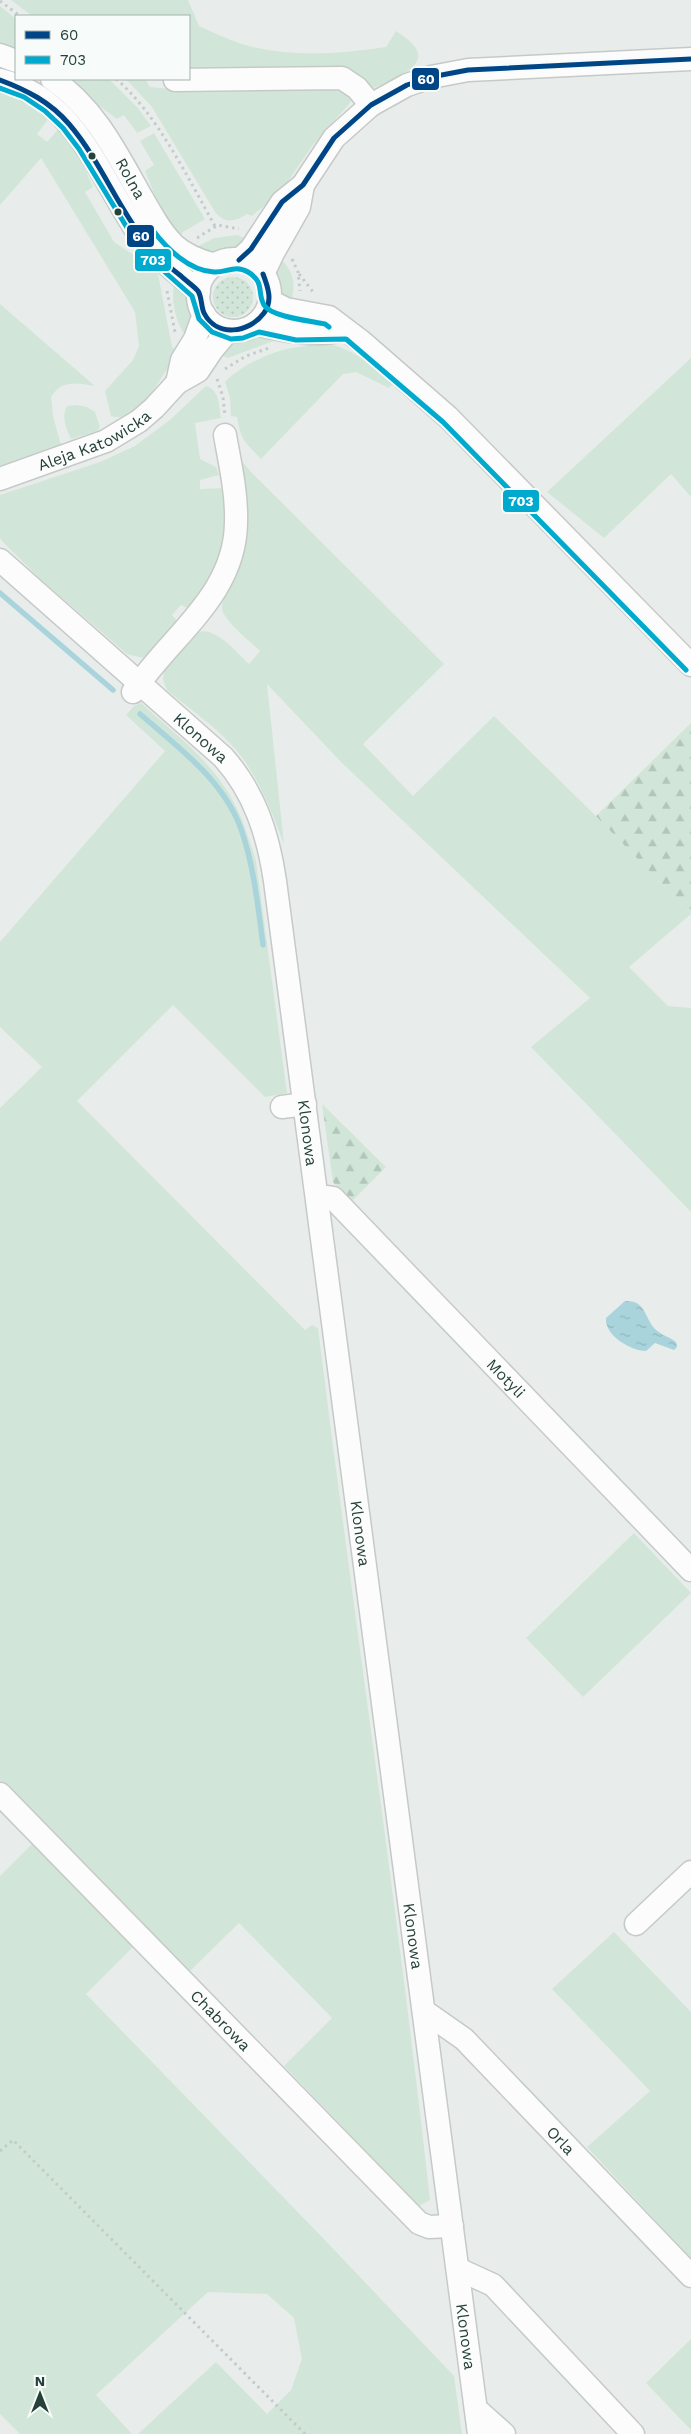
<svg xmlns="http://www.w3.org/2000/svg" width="691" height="2434" font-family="'Work Sans',sans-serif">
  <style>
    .grass { fill: #d1e6d8 }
    .forest { fill: url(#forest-firs) }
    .garden { fill: url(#garden-dots) }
    .water { fill: url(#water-ripples) }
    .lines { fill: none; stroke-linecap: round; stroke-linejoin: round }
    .stream { stroke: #a9d4db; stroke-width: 5.5 }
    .minor-casing { stroke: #c5cac8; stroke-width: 25 }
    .path { stroke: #c3ccca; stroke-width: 3; stroke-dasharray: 2.5 4; stroke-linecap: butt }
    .minor { stroke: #fcfcfc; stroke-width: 22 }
    .bus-1-casing { stroke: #f7fbf9; stroke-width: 9 }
    .bus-2-casing { stroke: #f7fbf9; stroke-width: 9 }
    .bus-1 { stroke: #004687; stroke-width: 5 }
    .bus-2 { stroke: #00a9ce; stroke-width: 5 }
    .bus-dot { fill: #24423a; stroke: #f7fbf9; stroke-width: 2 }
    .labels { text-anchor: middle; stroke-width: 5; stroke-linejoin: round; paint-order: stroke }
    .street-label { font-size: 16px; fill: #24423a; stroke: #f7fbf9 }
    .line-badge { stroke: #f7fbf9; stroke-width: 2 }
    .badge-label { font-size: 14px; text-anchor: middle; font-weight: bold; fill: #fff }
  </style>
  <defs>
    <pattern id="forest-firs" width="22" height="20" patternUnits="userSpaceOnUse" patternTransform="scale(1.25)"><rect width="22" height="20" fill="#d1e6d8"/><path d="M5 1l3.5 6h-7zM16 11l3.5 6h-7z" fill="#b3c6ba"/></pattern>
    <pattern id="garden-dots" width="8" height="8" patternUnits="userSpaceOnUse" patternTransform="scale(1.25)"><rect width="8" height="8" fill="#d1e6d8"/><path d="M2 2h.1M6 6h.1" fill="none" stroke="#b3c6ba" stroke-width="1.8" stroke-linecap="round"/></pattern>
    <pattern id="water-ripples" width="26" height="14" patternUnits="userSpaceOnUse" patternTransform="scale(1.25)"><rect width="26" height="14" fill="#a9d4db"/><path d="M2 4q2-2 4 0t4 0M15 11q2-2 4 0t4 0" fill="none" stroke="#91b7bd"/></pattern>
  </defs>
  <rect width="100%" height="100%" fill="#e8edeb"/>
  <!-- grass -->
  <path class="grass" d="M11 0H188L199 26C213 32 227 39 242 44 289 58 339 54 386 47L396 31C444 61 404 73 374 88 362 81 354 69 341 66L216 72 189 69V16H32Z
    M0 6 16 19V51L0 46Z
    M69 79H109L138 108 151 126 137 133 124 115 117 119 87 97Z
    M126 79H145L150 87C215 94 281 86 346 90L352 97 350 103 312 146 280 193 252 216 247 214C235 222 225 224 215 212L152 107Z
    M0 88 8 89 49 118 37 134 47 142 62 125 71 137 93 187 85 192 114 242 143 261 158 274 172 347 177 351C167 370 137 426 111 416L105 391 133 360 139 346 135 312 41 158 0 205Z
    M154 133 205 219 183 232 180 237 164 218 145 171 154 165 140 141Z
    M237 235 250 240C228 256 221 261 195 248L214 238Z
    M278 257C294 270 296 283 291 303 271 288 271 280 278 257Z
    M175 281C191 301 195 310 186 335 175 325 170 294 175 281Z
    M0 304 95 386C77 383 62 379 51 397L53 416 61 445 0 467Z
    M260 335 281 338 228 358 216 354 233 341Z
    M309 342C348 343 364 359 392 384L389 388 356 372 343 374 261 459C245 442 241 441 237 417L231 416 230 398 225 382C245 362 280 347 308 346Z
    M691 358V497L671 474 604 538 547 492Z
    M206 386C220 390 219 406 221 418L195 423 200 459 216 467 219 475 200 480V489L223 488C228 515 227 551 214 575 207 586 198 596 191 607L188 608 181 605 172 615 178 622 143 658 127 654 39 578 3 542 0 538V495L100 462 135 446 171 419Z
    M77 405 87 407 95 412 100 427 97 431 71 439C66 428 61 417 67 406Z
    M236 454 251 472 444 664 363 744 413 796 494 716 596 816 691 914 629 967 668 1006 691 1008V1212L531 1047 590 998 342 763 267 684 284 844C273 815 262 786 244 760 225 733 192 711 167 690L163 680 164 669 196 633C214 624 236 652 249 664L260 651C251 642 224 621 222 609 220 601 241 566 244 553 251 521 241 486 236 454Z
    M141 703C175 734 216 764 236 807 245 824 250 843 256 861L287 1093 265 1097 173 1005 77 1101 305 1330 312 1325 318 1328C354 1619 398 1909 430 2200L419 2206 284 2066 332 2018 239 1923 190 1971 0 1781V1108L42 1067 0 1027V942L165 751 126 715 134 706Z
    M634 1533 691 1593 583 1697 526 1638Z
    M34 1842 136 1944 86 1994 322 2237 454 2376 462 2434H138L216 2362 267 2414 291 2390 302 2359 294 2318 267 2294 208 2292 96 2395 132 2434H20L0 2414V1876Z
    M614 1932 691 2012V2259L587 2147 650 2091 552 1989Z
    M691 2339V2430L646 2383Z"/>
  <!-- forest -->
  <path class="forest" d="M691 723V914L596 816Z
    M322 1104 386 1167 351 1202 333 1182Z"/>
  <!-- garden -->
  <path class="garden" d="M213 297a20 20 0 1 1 40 0a20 20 0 1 1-40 0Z"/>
  <!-- water -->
  <path class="water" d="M625 1301C646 1300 644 1317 655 1329 661 1335 670 1337 676 1342L677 1347 674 1350 655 1343 646 1351C631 1351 604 1335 606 1318Z"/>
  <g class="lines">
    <!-- stream -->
    <path class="stream" d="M0 593 113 690
      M140 714C178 747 226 782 242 832 254 867 258 907 263 945"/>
    <defs>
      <g id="minor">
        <path d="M0 55 16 61"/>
        <path id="s1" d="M52 79C95 108 117 154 142 198 151 214 161 232 174 245 186 256 200 261 215 265"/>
        <path d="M0 80C79 99 100 181 143 240 159 260 180 275 199 292"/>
        <path d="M175 80 342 78 357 88 371 105"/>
        <circle cx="234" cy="295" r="36"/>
        <path d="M239 260 251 249 282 202 303 185 334 138 371 105 407 85 431 77 468 70 691 59"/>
        <path d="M263 274 273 253 299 207 303 185"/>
        <path d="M270 301 286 309 329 317 362 342 448 417 691 665"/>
        <path d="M256 324C285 331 314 337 344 330"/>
        <path d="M177 383 182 360 195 339 204 314"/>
        <path id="s2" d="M0 479 106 441 139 421 154 408 177 383 198 371 212 350 228 331"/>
        <path id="s3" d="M0 560 223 757C255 793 268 834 275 881L479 2434"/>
        <path d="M133 692C170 636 235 596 236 523 237 493 230 464 225 435"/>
        <path d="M282 1107 305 1104"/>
        <path id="s4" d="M318 1196 333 1198 691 1570"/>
        <path id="s5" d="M0 1794 419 2223 429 2227 452 2226"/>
        <path d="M636 1924 691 1872"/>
        <path id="s6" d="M424 2011 464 2039 691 2276"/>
        <path d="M458 2269 493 2285 633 2434"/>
        <path d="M476 2409 504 2434"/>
      </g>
    </defs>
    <!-- minor casing -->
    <use href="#minor" class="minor-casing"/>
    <!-- path -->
    <path class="path" d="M0 1 20 16
      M116 79C156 112 189 180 215 226
      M197 238 218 225 239 229
      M292 259 298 272 300 291
      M299 274 314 293
      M167 291 175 332
      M225 369 246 356 269 348
      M217 379 223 397 225 417
      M0 2151 13 2140 305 2434"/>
    <!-- minor -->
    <use href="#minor" class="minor"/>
    <defs>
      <path id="bus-1" d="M0 80C27 90 50 102 69 124 99 159 116 203 143 239 153 254 167 265 181 276 186 281 194 286 198 291 202 297 201 307 204 313 217 338 249 333 264 313 273 301 268 287 263 274
        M239 260 251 249 282 202 303 185 334 138 371 105 407 85 431 77 468 70 691 59"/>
      <path id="bus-2" d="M0 88 24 97 45 111 63 128 79 149 137 244 158 266 192 296 199 319 212 332 231 339 243 338 259 332 296 340 346 339 443 422 686 670
        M152 229C166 248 189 271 214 272 226 273 235 264 248 272 265 282 257 293 264 305 271 317 311 321 325 324L329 327"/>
    </defs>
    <!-- bus-1 casing -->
    <use href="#bus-1" class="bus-1-casing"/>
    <!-- bus-2 casing -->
    <use href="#bus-2" class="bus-2-casing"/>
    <!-- bus-1 -->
    <use href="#bus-1" class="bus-1"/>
    <!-- bus-2 -->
    <use href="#bus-2" class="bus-2"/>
  </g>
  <!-- markers -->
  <g class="bus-dot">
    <circle cx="92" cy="156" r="4.5"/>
    <circle cx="118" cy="212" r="4.5"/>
  </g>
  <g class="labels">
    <!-- street labels -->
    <g class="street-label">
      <text dy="6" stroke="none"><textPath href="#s1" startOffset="128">Rolna</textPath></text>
      <text dy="6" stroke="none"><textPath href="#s2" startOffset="102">Aleja Katowicka</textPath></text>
      <text dy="6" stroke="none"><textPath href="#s3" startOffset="268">Klonowa</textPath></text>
      <text dy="6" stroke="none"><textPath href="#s3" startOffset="688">Klonowa</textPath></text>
      <text dy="6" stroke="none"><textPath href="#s4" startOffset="265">Motyli</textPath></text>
      <text dy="6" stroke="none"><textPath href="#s3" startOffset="1092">Klonowa</textPath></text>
      <text dy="6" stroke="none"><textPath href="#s3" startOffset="1498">Klonowa</textPath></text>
      <text dy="6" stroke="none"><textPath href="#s5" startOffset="316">Chabrowa</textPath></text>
      <text dy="6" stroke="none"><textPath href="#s6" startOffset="189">Orla</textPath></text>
      <text dy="6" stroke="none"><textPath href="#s3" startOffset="1902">Klonowa</textPath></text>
    </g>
  </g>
  <g class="line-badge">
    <rect x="411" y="67" width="29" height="24" rx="5" fill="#004687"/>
    <rect x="126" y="224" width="29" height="24" rx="5" fill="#004687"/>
    <rect x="134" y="248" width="38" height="24" rx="5" fill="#00a9ce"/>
    <rect x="502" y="489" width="38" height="24" rx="5" fill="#00a9ce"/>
  </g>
  <g class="badge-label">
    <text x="426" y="84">60</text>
    <text x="141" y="241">60</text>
    <text x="153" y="265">703</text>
    <text x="521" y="506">703</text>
  </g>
  <!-- legend -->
  <rect x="15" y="15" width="175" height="65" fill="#f7fbf9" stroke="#a3b1ad"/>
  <rect x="25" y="31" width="25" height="8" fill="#004687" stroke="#a3b1ad"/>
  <text x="60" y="40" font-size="15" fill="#24423a">60</text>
  <rect x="25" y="56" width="25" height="8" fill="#00a9ce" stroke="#a3b1ad"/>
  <text x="60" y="65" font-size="15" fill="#24423a">703</text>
  <!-- north arrow -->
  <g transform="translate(40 2394)" stroke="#f7fbf9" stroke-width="4" paint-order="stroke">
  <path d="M0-4L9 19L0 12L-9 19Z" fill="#24423a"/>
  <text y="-8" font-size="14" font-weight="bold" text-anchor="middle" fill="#24423a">N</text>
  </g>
</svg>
